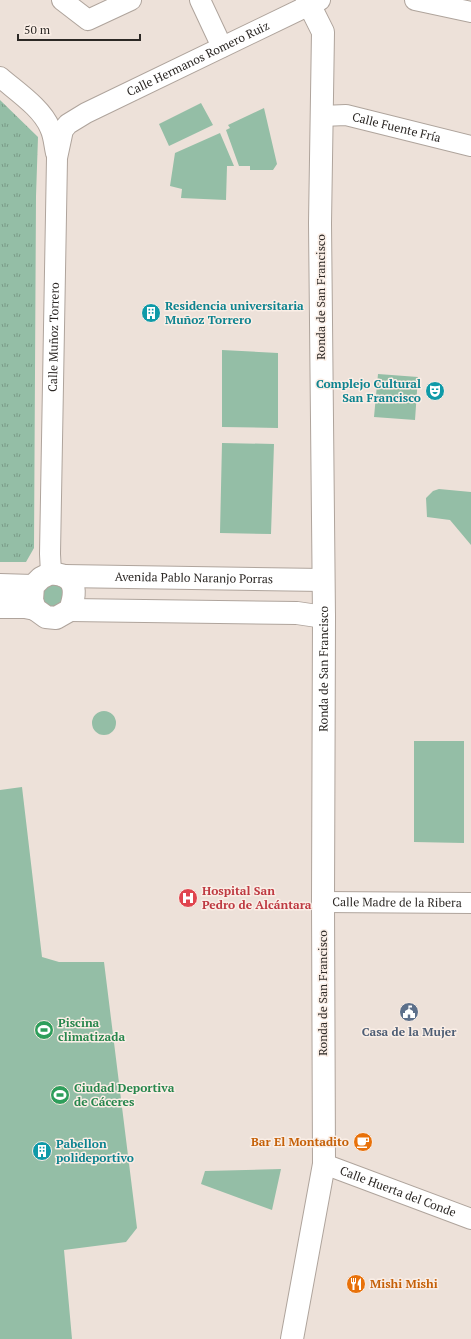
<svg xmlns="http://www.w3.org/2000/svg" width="471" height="1339" font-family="'PT Serif',serif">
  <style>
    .green { fill: #94bea6 }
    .park { fill: url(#park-tufts) }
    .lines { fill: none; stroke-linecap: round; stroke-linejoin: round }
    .street-casing { stroke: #afa49c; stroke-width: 22 }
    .secondary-casing { stroke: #afa49c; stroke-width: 24 }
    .street { stroke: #fff; stroke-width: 20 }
    .secondary { stroke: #fff; stroke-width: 22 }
    .labels { text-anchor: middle; stroke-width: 3; stroke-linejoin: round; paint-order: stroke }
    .street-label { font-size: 12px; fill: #2c2825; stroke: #faeee6 }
    .culture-label { font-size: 12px; font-weight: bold; fill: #0d838f; stroke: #faeee6; text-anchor: start }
    .health-label { font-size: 12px; font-weight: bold; fill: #be3a42; stroke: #faeee6; text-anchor: start }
    .leisure-label { font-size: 12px; font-weight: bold; fill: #27864d; stroke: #faeee6; text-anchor: start }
    .service-label { font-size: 12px; font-weight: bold; fill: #4e5e75; stroke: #faeee6 }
    .food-label { font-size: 12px; font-weight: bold; fill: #c56008; stroke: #faeee6; text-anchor: end }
  </style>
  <defs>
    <pattern id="park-tufts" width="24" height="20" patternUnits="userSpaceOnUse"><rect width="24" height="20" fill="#94bea6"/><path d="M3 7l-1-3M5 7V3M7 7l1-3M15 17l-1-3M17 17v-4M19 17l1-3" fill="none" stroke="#799a87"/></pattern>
  </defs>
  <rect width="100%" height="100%" fill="#ede1d9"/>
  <!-- green -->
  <path class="green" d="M201 103 213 125 169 146 159 124Z
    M264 108 277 164 273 170H250V166H239L226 130 230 128 228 125Z
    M220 133 234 166H227L226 200 181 198 182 189 170 186 175 153Z
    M222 350 278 353V428L222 427Z
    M378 374 418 377 415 420 374 417Z
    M222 443 274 444 271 534 220 533Z
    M439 489 471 492V545L450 520 427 517 426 498 433 491Z
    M50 583 62 586 66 599 58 608 45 607 40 591Z
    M92 723a12 12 0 1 1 24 0a12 12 0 1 1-24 0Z
    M414 741H464V843L414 842Z
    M22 787 42 957 59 962H104L137 1228 126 1242 64 1250 72 1339H0V790Z
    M281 1169 272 1210 201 1184 205 1171Z"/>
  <!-- park -->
  <path class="park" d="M0 100 38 137 36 196 34 548 26 562H0Z"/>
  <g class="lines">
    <defs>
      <g id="street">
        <path d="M62 0 88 20 131 0"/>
        <path d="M200 0 222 47"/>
        <path d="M415 0 471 12"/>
        <path d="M0 77C16 91 42 108 50 128 54 136 54 145 56 153"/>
        <path id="s1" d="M322 116 346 115 471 146"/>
        <path id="s2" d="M51 573 50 554 57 158 63 130 68 124 86 113 320 0"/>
        <path id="s3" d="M323 902 471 903"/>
        <path id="s4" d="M324 1164 471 1219"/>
      </g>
      <g id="secondary">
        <path d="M51 573C55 574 60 574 64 576 78 582 74 599 70 610L56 618 46 617 35 609 32 600 33 586 41 578Z"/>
        <path id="s5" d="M64 576 323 580"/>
        <path d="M0 585 33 586"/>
        <path d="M0 607H25L35 609"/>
        <path d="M70 610 297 613 324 617"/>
        <path id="s6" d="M292 1339 324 1164 323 902 324 617 320 223 323 32 307 0"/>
      </g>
    </defs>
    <!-- street casing -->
    <use href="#street" class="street-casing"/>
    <!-- secondary casing -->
    <use href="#secondary" class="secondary-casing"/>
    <!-- street -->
    <use href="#street" class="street"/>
    <!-- secondary -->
    <use href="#secondary" class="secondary"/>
  </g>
  <!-- icons -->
  <defs>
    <symbol id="building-disc" viewBox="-11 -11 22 22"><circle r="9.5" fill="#0f9aa8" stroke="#faeee6"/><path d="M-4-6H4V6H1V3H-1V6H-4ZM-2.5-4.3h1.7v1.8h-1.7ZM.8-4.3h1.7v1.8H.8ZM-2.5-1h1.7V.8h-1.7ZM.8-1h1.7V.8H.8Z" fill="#fff"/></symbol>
    <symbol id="theatre-disc" viewBox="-11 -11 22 22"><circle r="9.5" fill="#0f9aa8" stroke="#faeee6"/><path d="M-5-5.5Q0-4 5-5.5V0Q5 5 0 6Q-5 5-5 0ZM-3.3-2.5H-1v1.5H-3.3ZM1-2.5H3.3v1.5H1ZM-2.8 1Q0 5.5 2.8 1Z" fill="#fff"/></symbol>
    <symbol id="hospital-disc" viewBox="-11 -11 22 22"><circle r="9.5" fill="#e0444e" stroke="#faeee6"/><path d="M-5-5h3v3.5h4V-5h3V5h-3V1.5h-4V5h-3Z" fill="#fff"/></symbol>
    <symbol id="civic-disc" viewBox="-11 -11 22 22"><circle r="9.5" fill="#5c6f8a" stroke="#faeee6"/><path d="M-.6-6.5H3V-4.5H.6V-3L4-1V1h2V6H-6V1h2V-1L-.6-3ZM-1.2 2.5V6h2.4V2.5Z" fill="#fff"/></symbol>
    <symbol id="stadium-disc" viewBox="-11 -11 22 22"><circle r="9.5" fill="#2e9e5b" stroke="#faeee6"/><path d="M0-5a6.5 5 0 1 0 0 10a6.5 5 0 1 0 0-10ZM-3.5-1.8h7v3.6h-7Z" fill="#fff"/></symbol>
    <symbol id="cafe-disc" viewBox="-11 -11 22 22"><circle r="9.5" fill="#e8710a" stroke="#faeee6"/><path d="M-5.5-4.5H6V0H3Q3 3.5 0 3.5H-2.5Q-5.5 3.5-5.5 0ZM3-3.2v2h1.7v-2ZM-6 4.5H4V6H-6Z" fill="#fff"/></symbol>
    <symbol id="restaurant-disc" viewBox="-11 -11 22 22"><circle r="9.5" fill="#e8710a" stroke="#faeee6"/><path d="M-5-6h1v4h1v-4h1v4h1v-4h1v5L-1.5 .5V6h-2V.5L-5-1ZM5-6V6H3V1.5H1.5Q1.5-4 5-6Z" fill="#fff"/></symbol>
  </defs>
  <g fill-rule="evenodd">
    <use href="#building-disc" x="140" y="302" width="22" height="22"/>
    <use href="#theatre-disc" x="424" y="380" width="22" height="22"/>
    <use href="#hospital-disc" x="177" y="887" width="22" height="22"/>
    <use href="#civic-disc" x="398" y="1001" width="22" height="22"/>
    <use href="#stadium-disc" x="33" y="1019" width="22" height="22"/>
    <use href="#stadium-disc" x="49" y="1084" width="22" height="22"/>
    <use href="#cafe-disc" x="352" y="1131" width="22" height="22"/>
    <use href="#building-disc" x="31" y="1140" width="22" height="22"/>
    <use href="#restaurant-disc" x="345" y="1273" width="22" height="22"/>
  </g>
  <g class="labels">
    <!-- street labels -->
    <g class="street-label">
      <text dy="4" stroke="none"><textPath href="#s2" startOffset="597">Calle Hermanos Romero Ruiz</textPath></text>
      <text dy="4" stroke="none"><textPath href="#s1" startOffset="76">Calle Fuente Fría</textPath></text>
      <text transform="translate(321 297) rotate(-90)" y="4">Ronda de San Francisco</text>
      <text dy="4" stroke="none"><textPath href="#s2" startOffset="236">Calle Muñoz Torrero</textPath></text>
      <text dy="4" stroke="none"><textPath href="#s5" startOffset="130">Avenida Pablo Naranjo Porras</textPath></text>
      <text dy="4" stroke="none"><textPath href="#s6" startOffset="673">Ronda de San Francisco</textPath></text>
      <text dy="4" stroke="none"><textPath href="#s3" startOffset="74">Calle Madre de la Ribera</textPath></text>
      <text transform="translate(323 993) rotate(-90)" y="4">Ronda de San Francisco</text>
      <text dy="4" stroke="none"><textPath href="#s4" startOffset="79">Calle Huerta del Conde</textPath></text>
    </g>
    <!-- culture labels -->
    <g class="culture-label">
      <text x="165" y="310">Residencia universitaria<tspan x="165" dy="14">Muñoz Torrero</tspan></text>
      <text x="421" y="388" text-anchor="end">Complejo Cultural<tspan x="421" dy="14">San Francisco</tspan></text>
      <text x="56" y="1148">Pabellon<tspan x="56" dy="14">polideportivo</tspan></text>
    </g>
    <!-- health labels -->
    <g class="health-label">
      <text x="202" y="895">Hospital San<tspan x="202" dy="14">Pedro de Alcántara</tspan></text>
    </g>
    <!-- leisure labels -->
    <g class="leisure-label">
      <text x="58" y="1027">Piscina<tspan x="58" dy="14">climatizada</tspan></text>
      <text x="74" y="1092">Ciudad Deportiva<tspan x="74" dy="14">de Cáceres</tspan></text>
    </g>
    <!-- service labels -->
    <g class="service-label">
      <text x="409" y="1036">Casa de la Mujer</text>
    </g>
    <!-- food labels -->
    <g class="food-label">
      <text x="349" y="1146">Bar El Montadito</text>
      <text x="370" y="1288" text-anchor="start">Mishi Mishi</text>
    </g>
  </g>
  <!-- scale -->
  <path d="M18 34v6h122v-6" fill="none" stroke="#2c2825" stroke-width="2"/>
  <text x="24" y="34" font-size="12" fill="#2c2825" stroke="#faeee6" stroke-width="3" paint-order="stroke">50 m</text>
</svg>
